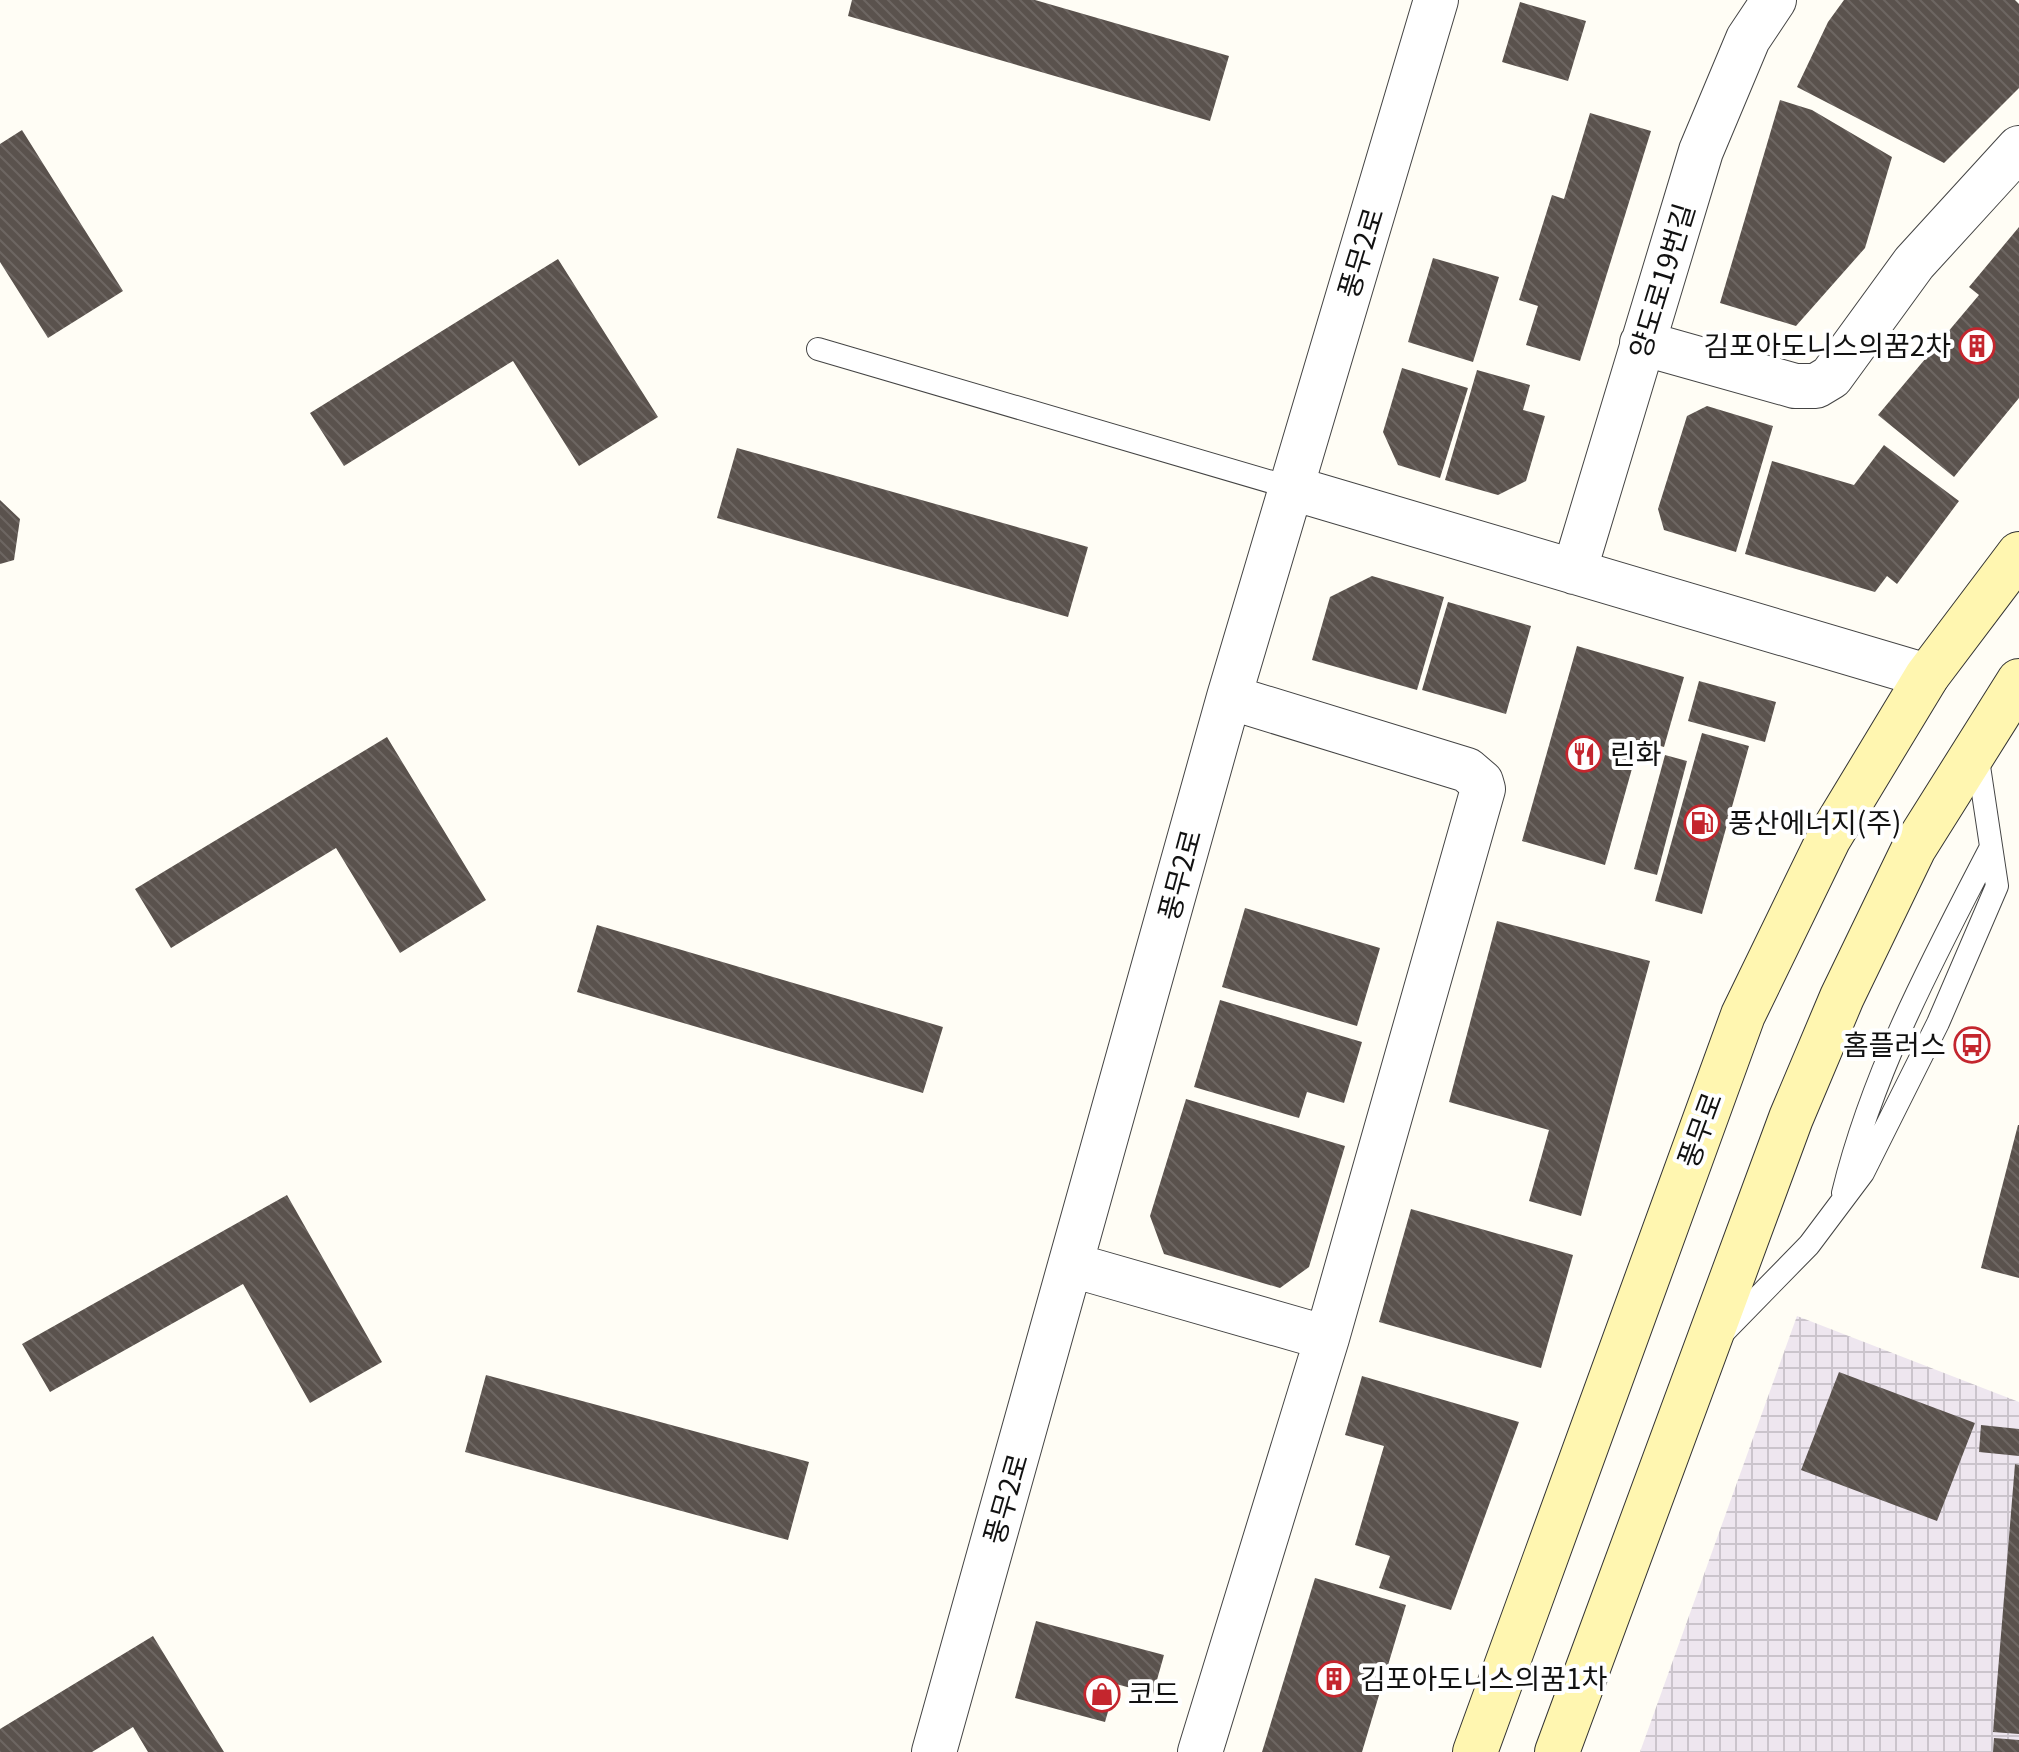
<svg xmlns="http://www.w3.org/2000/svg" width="2019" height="1752" font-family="Georgia,'Noto Sans KR',serif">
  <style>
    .industrial { fill: url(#industrial-grid) }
    .building { fill: url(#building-back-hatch) }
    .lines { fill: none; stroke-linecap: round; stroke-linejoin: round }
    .lane-casing { stroke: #444; stroke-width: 24 }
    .street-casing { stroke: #444; stroke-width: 46 }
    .secondary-casing { stroke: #333; stroke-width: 46 }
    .lane { stroke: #fff; stroke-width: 22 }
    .street { stroke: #fff; stroke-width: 44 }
    .secondary { stroke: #fff6b0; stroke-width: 44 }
    .labels { text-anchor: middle; stroke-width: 8; stroke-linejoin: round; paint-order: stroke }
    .street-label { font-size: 28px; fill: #111; stroke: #fff }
    .poi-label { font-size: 28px; fill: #111; stroke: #fff; text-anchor: start }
  </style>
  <defs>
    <pattern id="industrial-grid" width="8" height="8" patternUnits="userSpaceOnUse" patternTransform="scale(2)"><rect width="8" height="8" fill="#eee6ef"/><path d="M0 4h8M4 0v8" fill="none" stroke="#cbc4cc"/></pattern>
    <pattern id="building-back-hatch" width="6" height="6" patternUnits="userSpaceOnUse" patternTransform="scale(2)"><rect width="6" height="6" fill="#5a524d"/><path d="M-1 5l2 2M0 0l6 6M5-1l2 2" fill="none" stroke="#6d6662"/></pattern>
  </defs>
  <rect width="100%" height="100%" fill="#fffdf5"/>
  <!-- industrial -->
  <path class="industrial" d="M1797 1316 2019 1402V1752H1640Z"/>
  <!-- building -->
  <path class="building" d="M852 0H1035L1229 56 1210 121 848 16Z
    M1844 0H2015L2019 4V88L1944 163 1797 87 1828 22Z
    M1520 2 1586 21 1568 81 1502 62Z
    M1780 100 1812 110 1892 157 1865 248 1796 326 1720 303Z
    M1590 113 1651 131 1580 361 1526 345 1538 306 1519 300 1552 195 1564 199Z
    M22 130 123 291 48 338 0 262V144Z
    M2019 227V398L1954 477 1878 415 1979 295 1969 287Z
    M1433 258 1499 277 1473 362 1408 342Z
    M558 259 658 417 579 466 513 361 344 466 310 413Z
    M1402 368 1468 388 1440 478 1398 465 1383 432Z
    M1477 370 1530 385 1523 410 1545 416 1526 481 1498 495 1445 480Z
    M1707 406 1773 426 1736 552 1664 530 1658 509 1687 416Z
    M1884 445 1959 501 1897 584 1887 576 1875 592 1745 554 1772 461 1854 485Z
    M737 448 1088 547 1068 617 717 518Z
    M0 500 20 519 14 560 0 564Z
    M1372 576 1444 597 1417 690 1312 660 1330 597Z
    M1448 602 1531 626 1506 714 1422 690Z
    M1577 646 1684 677 1664 747 1640 740 1605 865 1522 841Z
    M1699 681 1776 702 1765 742 1688 721Z
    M1702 733 1749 746 1702 914 1655 901Z
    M387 737 486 900 400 953 336 848 171 948 135 889Z
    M1665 755 1687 761 1657 875 1634 869Z
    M1245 908 1380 948 1357 1026 1222 987Z
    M1497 921 1650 961 1581 1216 1529 1201 1549 1130 1449 1102Z
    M597 925 943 1027 923 1093 577 992Z
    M1220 1000 1362 1042 1344 1103 1307 1092 1299 1118 1194 1087Z
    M1186 1099 1345 1146 1309 1267 1280 1288 1164 1254 1150 1216Z
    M2018 1125H2019V1278L1981 1268Z
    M287 1195 382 1362 310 1403 243 1284 50 1392 22 1344Z
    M1411 1209 1573 1255 1541 1368 1379 1322Z
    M1839 1372 1975 1423 1937 1521 1801 1470Z
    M486 1375 809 1462 788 1540 465 1452Z
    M1362 1376 1519 1422 1451 1610 1379 1588 1390 1556 1355 1545 1384 1446 1345 1435Z
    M1981 1425 2019 1429V1456L1979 1452Z
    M2015 1464 2019 1465V1734L1993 1732Z
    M1315 1578 1406 1605 1362 1752H1262Z
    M1036 1621 1164 1655 1153 1694 1116 1684 1105 1722 1015 1698Z
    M153 1636 224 1752H148L133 1727 92 1752H0V1729Z
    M1994 1738 2019 1740V1752H1993Z"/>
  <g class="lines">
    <defs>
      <path id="lane" d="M818 349 1292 488
        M1843 1193C1873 1070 1933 959 1991 847
        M1720 1336 1809 1245 1863 1173 1938 1023 1997 886 1977 753"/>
      <path id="street" d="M1642 343 1795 386H1816L1831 377 1914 263 2019 148
        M1292 488 1927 676
        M1574 572 1701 151 1748 39 1774 0
        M1072 1265 1327 1338
        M934 1752 1229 697 1436 0
        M1200 1752 1327 1338 1483 789 1481 782 1467 770 1229 697"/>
      <path id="secondary" d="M1475 1752 1743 1015 1829 838 1927 676 2019 554
        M1557 1752 1791 1118 1842 997 1914 848 2019 681"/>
    </defs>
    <!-- lane casing -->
    <use href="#lane" class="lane-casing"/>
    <!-- street casing -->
    <use href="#street" class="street-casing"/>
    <!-- secondary casing -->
    <use href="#secondary" class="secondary-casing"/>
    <!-- lane -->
    <use href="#lane" class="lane"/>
    <!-- street -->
    <use href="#street" class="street"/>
    <!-- secondary -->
    <use href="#secondary" class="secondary"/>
  </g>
  <!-- icons -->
  <defs>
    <symbol id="building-ring" viewBox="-11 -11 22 22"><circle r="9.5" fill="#fff" stroke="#c4262e" stroke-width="1.5"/><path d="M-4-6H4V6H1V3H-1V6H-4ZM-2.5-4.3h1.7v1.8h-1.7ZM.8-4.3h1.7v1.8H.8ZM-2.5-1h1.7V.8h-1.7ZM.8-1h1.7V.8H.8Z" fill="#c4262e"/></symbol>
    <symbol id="restaurant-ring" viewBox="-11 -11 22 22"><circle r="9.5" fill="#fff" stroke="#c4262e" stroke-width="1.5"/><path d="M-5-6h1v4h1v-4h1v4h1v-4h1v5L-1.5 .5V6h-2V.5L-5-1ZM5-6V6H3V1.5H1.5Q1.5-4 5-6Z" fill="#c4262e"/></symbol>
    <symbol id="fuel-ring" viewBox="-11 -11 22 22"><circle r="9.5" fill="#fff" stroke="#c4262e" stroke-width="1.5"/><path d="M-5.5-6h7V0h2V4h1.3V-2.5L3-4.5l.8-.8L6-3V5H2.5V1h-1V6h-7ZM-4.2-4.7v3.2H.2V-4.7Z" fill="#c4262e"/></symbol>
    <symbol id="bus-ring" viewBox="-11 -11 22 22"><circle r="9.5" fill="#fff" stroke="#c4262e" stroke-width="1.5"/><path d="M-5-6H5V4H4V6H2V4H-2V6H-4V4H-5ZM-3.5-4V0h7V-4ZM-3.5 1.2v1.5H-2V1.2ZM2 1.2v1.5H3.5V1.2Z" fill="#c4262e"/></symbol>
    <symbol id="shop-ring" viewBox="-11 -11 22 22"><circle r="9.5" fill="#fff" stroke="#c4262e" stroke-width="1.5"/><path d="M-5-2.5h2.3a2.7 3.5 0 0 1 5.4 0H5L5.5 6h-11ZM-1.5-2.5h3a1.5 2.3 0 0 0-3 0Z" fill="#c4262e"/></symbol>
  </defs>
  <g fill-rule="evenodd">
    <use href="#building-ring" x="1957" y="326" width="40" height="40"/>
    <use href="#restaurant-ring" x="1564" y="734" width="40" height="40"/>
    <use href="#fuel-ring" x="1682" y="803" width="40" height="40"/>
    <use href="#bus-ring" x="1952" y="1025" width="40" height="40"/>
    <use href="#building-ring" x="1314" y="1659" width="40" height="40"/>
    <use href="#shop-ring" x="1082" y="1674" width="40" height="40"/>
  </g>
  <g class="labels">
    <!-- street labels -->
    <g class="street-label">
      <text transform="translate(1361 253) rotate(-73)" y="10">풍무2로</text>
      <text transform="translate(1662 281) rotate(-73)" y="10">양도로19번길</text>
      <text transform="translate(1180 875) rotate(-75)" y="10">풍무2로</text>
      <text transform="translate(1700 1130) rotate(-70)" y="10">풍무로</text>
      <text transform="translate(1006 1499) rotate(-74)" y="10">풍무2로</text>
    </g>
    <!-- poi labels -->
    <g class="poi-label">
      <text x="1951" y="356" text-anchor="end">김포아도니스의꿈2차</text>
      <text x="1610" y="764">린화</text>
      <text x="1728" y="833">풍산에너지(주)</text>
      <text x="1946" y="1055" text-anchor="end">홈플러스</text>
      <text x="1360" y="1689">김포아도니스의꿈1차</text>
      <text x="1128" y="1704">코드</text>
    </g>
  </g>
</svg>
